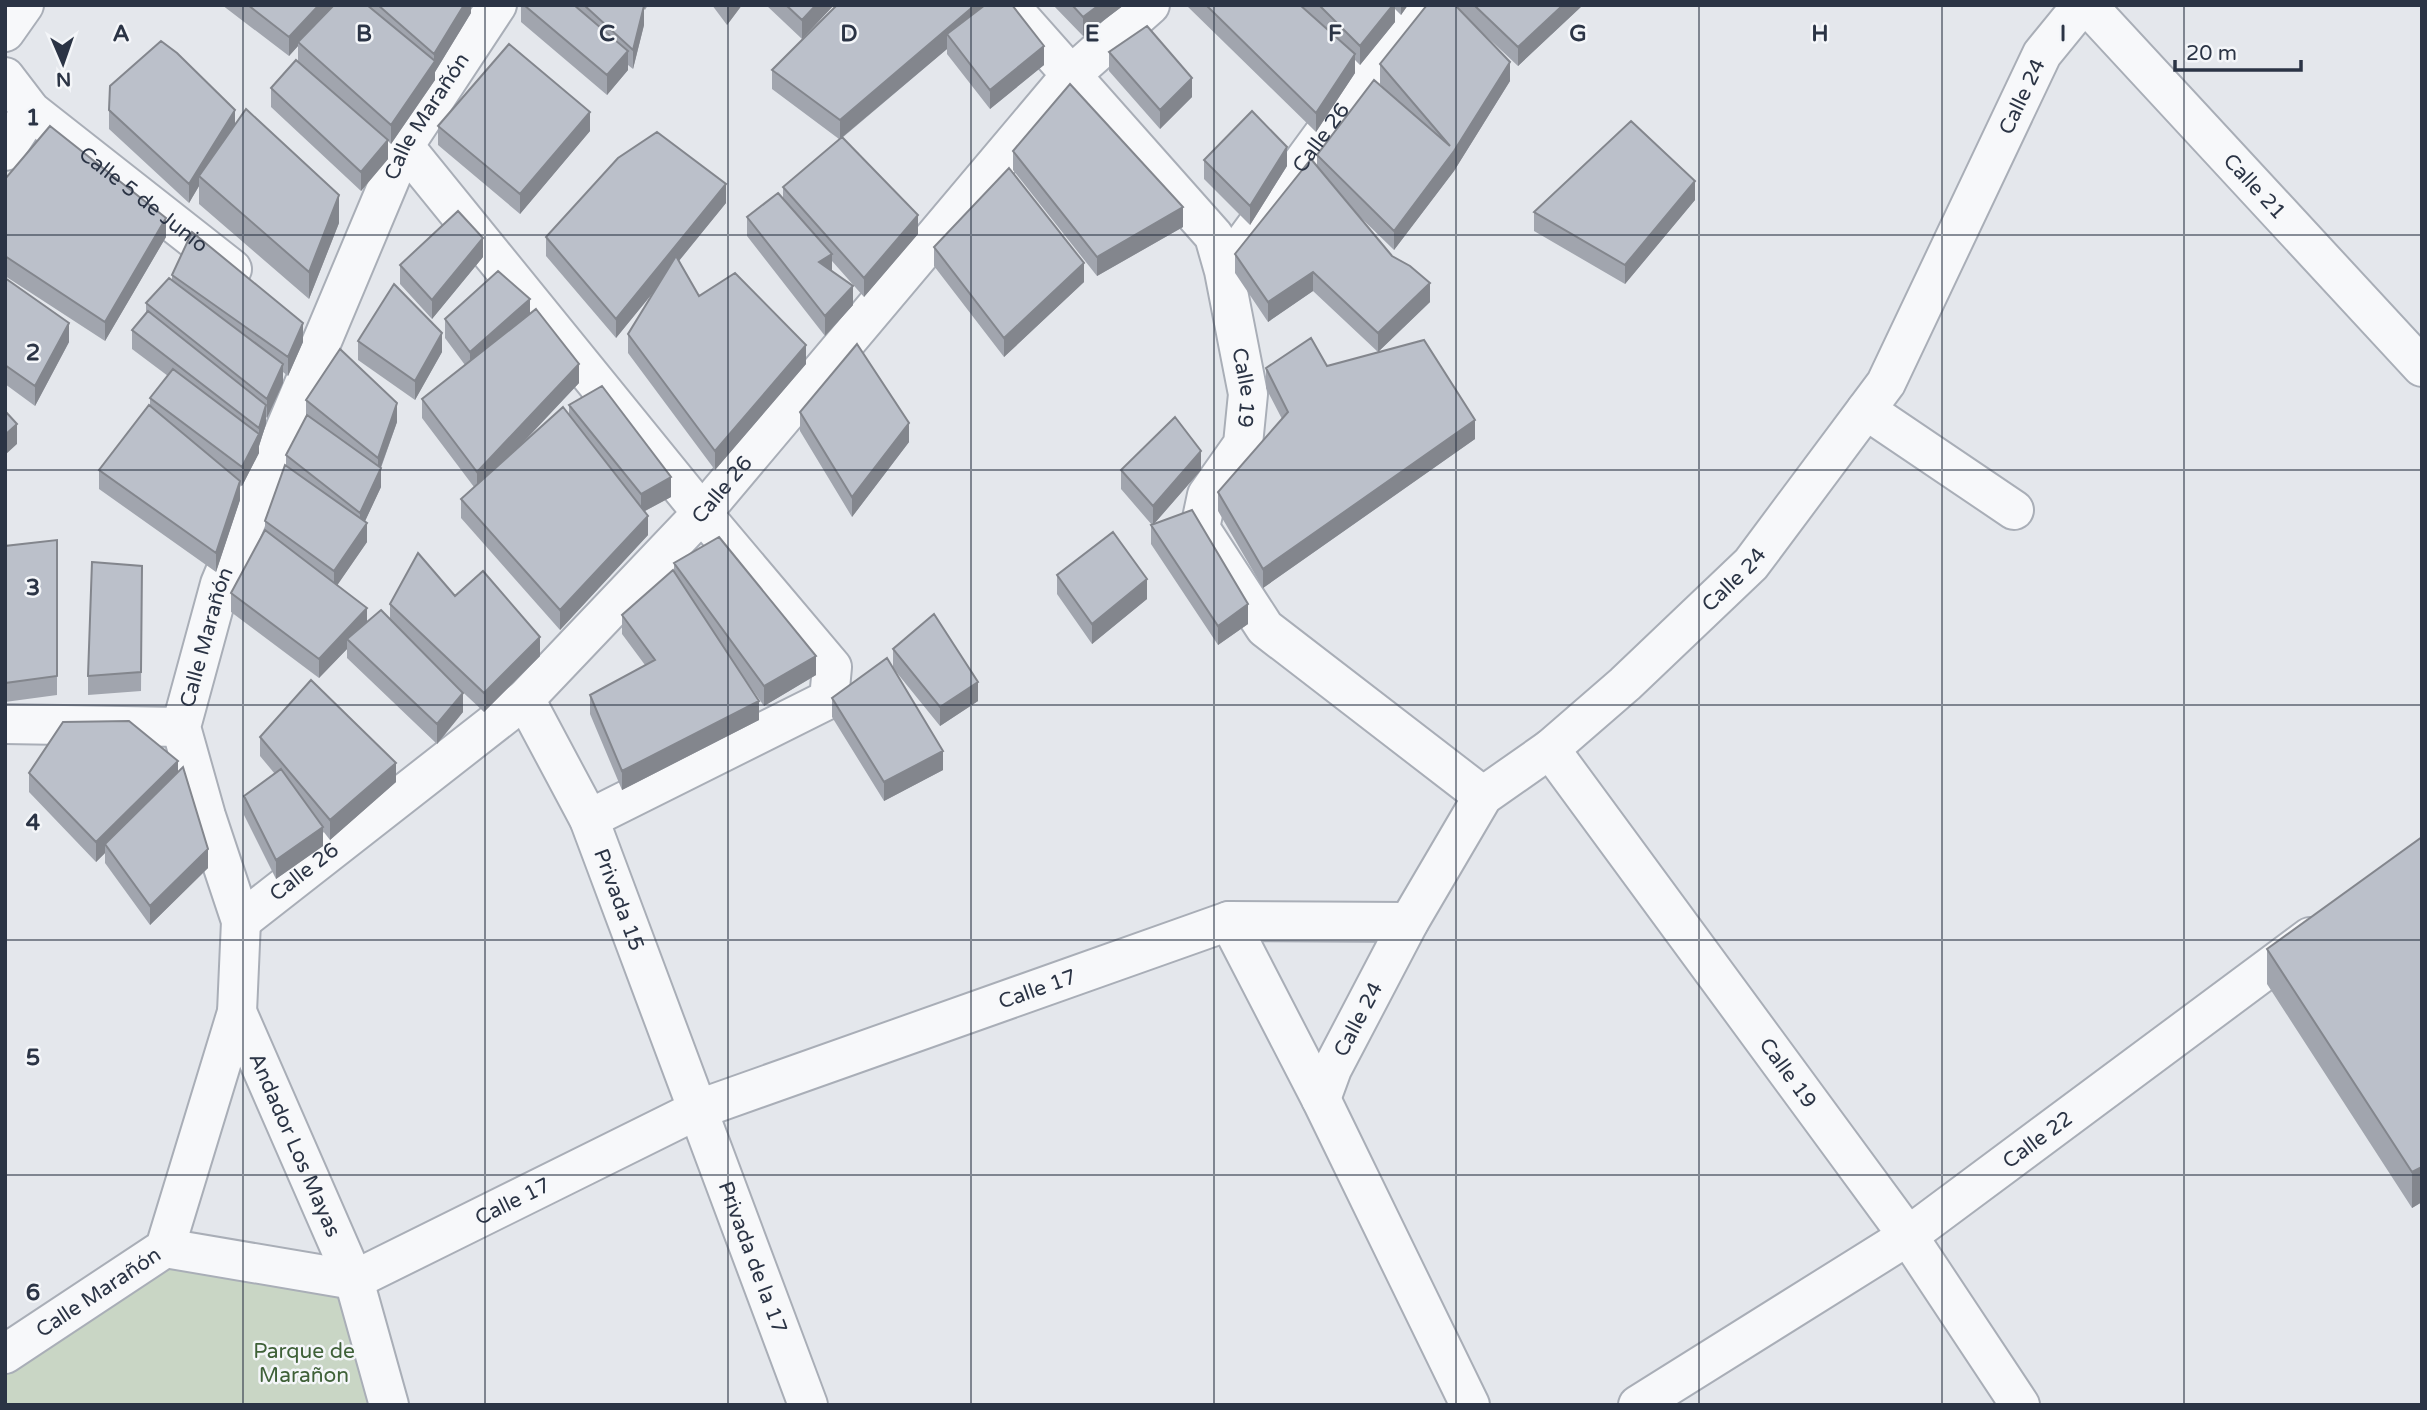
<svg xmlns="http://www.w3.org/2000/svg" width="2427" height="1410" font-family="'Varela Round',sans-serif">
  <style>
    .green { fill: #c9d6c5 }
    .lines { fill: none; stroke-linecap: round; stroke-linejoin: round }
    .minor-casing { stroke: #a9aeb7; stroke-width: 42 }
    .minor { stroke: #f7f8fa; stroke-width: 38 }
    .wall { fill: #a1a5ae }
    .shaded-wall { fill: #83868d }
    .building { fill: #bbc0ca; stroke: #83868d; stroke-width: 2 }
    .grid { fill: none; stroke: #2b3445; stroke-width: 2; stroke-opacity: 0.55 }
    .labels { text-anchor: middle; stroke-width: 5; stroke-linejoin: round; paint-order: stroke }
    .street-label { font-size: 21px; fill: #2b3445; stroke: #f4f6f9 }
    .park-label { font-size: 21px; fill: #3f6138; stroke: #f4f6f9 }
    .grid-label { font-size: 23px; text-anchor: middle; font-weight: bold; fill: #2b3445; stroke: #f4f6f9; stroke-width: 5; stroke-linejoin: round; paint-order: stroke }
  </style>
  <rect width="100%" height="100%" fill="#e4e7ec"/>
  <!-- green -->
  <path class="green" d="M165 1248 354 1280 389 1405H5V1354Z"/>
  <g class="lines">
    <defs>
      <g id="minor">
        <path id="s1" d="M1009 5 1214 236 1224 271 1248 394 1243 444 1207 495 1200 528 1265 628 1483 796"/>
        <path id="s2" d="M2087 5 2422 367"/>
        <path d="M5 32 24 5"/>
        <path id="s3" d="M5 77 31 111 232 269"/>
        <path d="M404 146 702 513 832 667 829 699 589 819"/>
        <path d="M5 151 31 111"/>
        <path id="s4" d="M1227 266 1418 5"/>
        <path d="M1866 410 2014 510"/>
        <path id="s5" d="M525 699 589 819 808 1405"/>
        <path d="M5 724 181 727"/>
        <path id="s6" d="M1550 749 1908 1236 2020 1405"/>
        <path id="s7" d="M241 921 525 699 702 513 1070 76 1150 5"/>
        <path d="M1229 921 1321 1099 1470 1405"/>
        <path id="s8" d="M237 1012 354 1280 389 1405"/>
        <path id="s9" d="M1321 1099 1332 1069 1409 922 1483 796 1550 749 1625 684 1751 564 1886 383 2042 54 2082 5"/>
        <path d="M165 1248 354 1280"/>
        <path id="s10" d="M354 1280 699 1109 1229 921 1409 922"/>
        <path id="s11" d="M5 1354 165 1248 237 1012 241 921 206 816 181 727 220 584 404 146 497 5"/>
        <path id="s12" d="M1638 1405 1908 1236 2310 937"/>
      </g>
    </defs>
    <!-- minor casing -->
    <use href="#minor" class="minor-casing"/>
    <!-- minor -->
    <use href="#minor" class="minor"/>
  </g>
  <!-- wall -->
  <path class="wall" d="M222 5H471V13L435 72V80L391 144 388 141V159L361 191 271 107V88L298 61V46L289 56Z
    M521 5H648L645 10 644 9V25L633 69 628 65V70L607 95 521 22Z
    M712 5H742L727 25Z
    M766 5H834L802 39Z
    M1012 5 1044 65 990 109 947 54V49L842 138 918 234 864 297 832 261V271L853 305 825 336 747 236V217L783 199V187L839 139 772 89V70Z
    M1053 5H1124L1083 36Z
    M1186 5H1408L1401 15 1395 9V22L1360 65 1355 60V73L1316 132Z
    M1427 5H1583L1518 66 1470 21 1510 81 1454 171 1394 250 1353 210 1430 302 1378 352 1313 291 1268 322 1235 273V254L1317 166V155L1386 90 1380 84V64Z
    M1109 52 1192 97 1160 129 1109 71Z
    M109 110 235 123 339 223 309 299 199 204V186L189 203 109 129Z
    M438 126 590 131 520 214 438 145Z
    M1013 151 1183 227 1097 276 1013 170Z
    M1204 160 1287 166 1250 225 1204 179Z
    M5 179 166 237 105 341 5 276Z
    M1695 200 1625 284 1534 231V212Z
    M726 203 679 261 699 296 806 364 715 470 628 353V334L656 289 616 338 546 256V237Z
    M934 247 1084 282 1004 357 934 266Z
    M483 257 432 319 400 284V265Z
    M172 275 303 342 288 376 283 372V383L267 418 266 417V424L259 446V453L242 486 240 485V500L216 572 99 489V470L150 405V398L168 376 132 349V330L146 314V303L172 280Z
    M5 278 69 342 35 406 5 384Z
    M530 314 579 383 518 448 569 415V405L671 497 645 511 648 535 560 630 461 518V499L474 487 422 418V399L465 365 445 338V319Z
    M358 341 442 352 415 400 358 360Z
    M1327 366 1475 439 1263 588 1218 511V492L1282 419 1266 388V368Z
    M306 400 397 422 381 468V487L365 521 367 542 337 585 367 622 390 619V604L455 596 540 656 484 712 452 682 463 712 437 744 347 658V649L319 678 231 612V593L265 531V521L286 466V455L306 416Z
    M800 412 909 442 852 517 800 431Z
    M1121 470H1201L1154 524 1248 624 1218 645 1151 544V525H1152L1121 489Z
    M57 540V695L5 702V546Z
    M674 563 816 675 764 706 745 679 759 720 622 790 590 714V695L645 665 622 634V615L674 572Z
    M142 566 141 691 88 695V676Z
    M1057 575 1147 599 1092 644 1057 594Z
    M893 649 978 701 940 726 893 668Z
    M832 698 943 770 884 801 832 717Z
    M260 737 396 782 330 840 323 831V846L276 879 244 815V796L275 774 260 756Z
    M178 772 208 868 150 925 105 863V853L96 862 29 792V773Z
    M2422 837V1202L2412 1208 2267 984V949Z"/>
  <!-- shaded-wall -->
  <path class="shaded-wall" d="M319 5H337L298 42V46L289 56V37Z
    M464 5H471V13L435 72V80L391 144V125L434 62V54Z
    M727 5H742L727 25Z
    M816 5H834L802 39V20Z
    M975 5H998L947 34V49L840 139V120Z
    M1099 5H1124L1083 36V17Z
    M1393 5H1395V22L1360 65V46Z
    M1401 5H1408L1401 15Z
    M1563 5H1583L1518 66V47Z
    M644 6V25L633 69V50Z
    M1044 46V65L990 109V90Z
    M628 51V70L607 95V75Z
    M1355 54V73L1316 132V113Z
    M1510 62V81L1454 171 1394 250V231Z
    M1192 78V97L1160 129V110Z
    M235 110V129L199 176V186L189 203V184Z
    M590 112V131L520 214V194Z
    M388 140V159L361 191V172Z
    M1287 147V166L1250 225V206Z
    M1695 181V200L1625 284V265Z
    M726 184V203L616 338V319Z
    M339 195V223L309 299V272Z
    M1183 207V227L1097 276V257Z
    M918 215V234L864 297V278Z
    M166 218V237L105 341V322Z
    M483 238V257L432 319V300Z
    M832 254V273L819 262Z
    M1084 263V282L1004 357V338Z
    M1313 272V291L1268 322V302Z
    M1430 283V302L1378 352V333Z
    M853 286V305L825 336V316Z
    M530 299V318L470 372V352Z
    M69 323V342L35 406V386Z
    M303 323V342L288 376V357Z
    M442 333V352L415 400V381Z
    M806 345V364L715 470V451Z
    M283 364V383L267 418V399Z
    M579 364V383L477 491V472Z
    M397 403V422L379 472 381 468V487L360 532V513L378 476V458Z
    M266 405V424L259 446V453L242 486V467L259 434V428Z
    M1475 420V439L1263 588V569Z
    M909 423V442L852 517V497Z
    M17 424V444L5 455V435Z
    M1201 451V470L1153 525V506Z
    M671 477V497L641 513V494Z
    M240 481V500L216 572V553Z
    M648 516V535L560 630V610Z
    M367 523V542L334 590V571Z
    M1147 579V599L1092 644V624Z
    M1248 604V624L1218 645V626Z
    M367 608V627L347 639V649L319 678V659Z
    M540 637V656L484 712V693Z
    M816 656V675L764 706V686Z
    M978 682V701L940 726V707Z
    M463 693V712L437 744V724Z
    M759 701V720L622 790V771Z
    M943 751V770L884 801V782Z
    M178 761V780L105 844V853L96 862V842Z
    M396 763V782L330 840V820Z
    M323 827V846L276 879V860Z
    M208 849V868L150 925V906Z
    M2422 1167V1202L2412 1208V1172Z"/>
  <!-- building -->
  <path class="building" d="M248 5H319L289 37Z
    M334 5H367L435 61 391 125 298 42Z
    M378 5H464L434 54Z
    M524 5H574L628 51 607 75Z
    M584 5H643L644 6 633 50Z
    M786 5H816L802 20Z
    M837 5H975L840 120 772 70Z
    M985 5H1012L1044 46 990 90 947 34Z
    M1072 5H1099L1083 17Z
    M1206 5H1300L1355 54 1316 113Z
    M1319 5H1393L1360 46Z
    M1427 5H1455L1510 62 1454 151 1394 231 1317 155 1374 80 1450 146 1380 64Z
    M1474 5H1563L1518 47Z
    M1147 26 1192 78 1160 110 1109 52Z
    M161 41 177 53 235 110 189 184 109 110 110 86Z
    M509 44 590 112 520 194 438 126Z
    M296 60 388 140 361 172 271 88Z
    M1070 84 1183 207 1097 257 1013 151Z
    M246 109 339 195 309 272 199 176Z
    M1252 111 1287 147 1250 206 1204 160Z
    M1631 121 1695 181 1625 265 1534 212Z
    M50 126 166 218 105 322 5 256V179Z
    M657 132 726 184 616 319 546 237 618 158Z
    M842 137 918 215 864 278 783 187Z
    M1311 159 1392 256 1410 266 1430 283 1378 333 1313 272 1268 302 1235 254Z
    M1009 168 1084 263 1004 338 934 247Z
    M778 193 832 254 819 262 853 286 825 316 747 217Z
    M458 211 483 238 432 300 400 265Z
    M192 232 303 323 288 357 172 275Z
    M676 256 699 296 735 273 806 345 715 451 628 334Z
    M498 271 530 299 470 352 445 319Z
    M5 278 69 323 35 386 5 365Z
    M169 278 283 364 267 399 146 303Z
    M394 284 442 333 415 381 358 341Z
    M536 309 579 364 477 472 422 399Z
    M148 311 266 405 259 428 132 330Z
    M1311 338 1327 366 1424 340 1475 420 1263 569 1218 492 1288 412 1266 368Z
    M857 344 909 423 852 497 800 412Z
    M340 349 397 403 378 458 306 400Z
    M173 369 259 434 242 467 150 398Z
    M602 386 671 477 641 494 569 405Z
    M149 405 240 481 216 553 99 470Z
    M563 407 648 516 560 610 461 499Z
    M5 411 17 424 5 435Z
    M307 415 381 468 360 513 286 455Z
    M1175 417 1201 451 1153 506 1121 470Z
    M285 465 367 523 334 571 265 521Z
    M1192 510 1248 604 1218 626 1151 525Z
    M265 530 367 608 319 659 231 593Z
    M1113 532 1147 579 1092 624 1057 575Z
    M719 537 816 656 764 686 674 563Z
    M57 540V676L5 683V546Z
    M418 553 455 596 483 571 540 637 484 693 390 604Z
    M92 562 142 566 141 672 88 676Z
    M673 570 759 701 622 771 590 695 655 660 622 615Z
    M381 610 463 693 437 724 347 639Z
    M934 614 978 682 940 707 893 649Z
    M887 658 943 751 884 782 832 698Z
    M311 680 396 763 330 820 260 737Z
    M129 721 178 761 96 842 29 773 63 722Z
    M183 767 208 849 150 906 105 844Z
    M281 769 323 827 276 860 244 796Z
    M2422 837V1167L2412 1172 2267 949Z"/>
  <!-- grid -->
  <path class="grid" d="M243 5V1405M485 5V1405M728 5V1405M971 5V1405M1214 5V1405M1456 5V1405M1699 5V1405M1942 5V1405M2184 5V1405M5 235H2422M5 470H2422M5 705H2422M5 940H2422M5 1175H2422"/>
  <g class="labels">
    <!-- street labels -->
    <g class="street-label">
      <text dy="7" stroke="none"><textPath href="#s9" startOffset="1242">Calle 24</textPath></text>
      <text dy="7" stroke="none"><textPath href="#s11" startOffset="1393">Calle Marañón</textPath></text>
      <text dy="7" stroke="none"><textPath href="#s4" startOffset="159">Calle 26</textPath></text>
      <text dy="7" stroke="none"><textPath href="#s2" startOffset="247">Calle 21</textPath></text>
      <text dy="7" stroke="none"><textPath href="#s3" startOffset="186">Calle 5 de Junio</textPath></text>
      <text dy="7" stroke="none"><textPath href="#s1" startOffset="464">Calle 19</textPath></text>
      <text dy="7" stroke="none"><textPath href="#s7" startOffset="648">Calle 26</textPath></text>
      <text dy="7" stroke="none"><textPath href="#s9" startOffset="676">Calle 24</textPath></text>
      <text dy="7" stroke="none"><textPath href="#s11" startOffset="826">Calle Marañón</textPath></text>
      <text dy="7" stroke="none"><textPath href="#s7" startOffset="80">Calle 26</textPath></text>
      <text dy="7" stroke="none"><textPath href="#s5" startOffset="222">Privada 15</textPath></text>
      <text dy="7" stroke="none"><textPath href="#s10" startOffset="744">Calle 17</textPath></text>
      <text dy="7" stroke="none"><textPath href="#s9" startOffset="88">Calle 24</textPath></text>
      <text dy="7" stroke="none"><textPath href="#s6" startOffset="402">Calle 19</textPath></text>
      <text dy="7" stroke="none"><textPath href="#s12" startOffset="480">Calle 22</textPath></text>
      <text dy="7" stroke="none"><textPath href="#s8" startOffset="145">Andador Los Mayas</textPath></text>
      <text dy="7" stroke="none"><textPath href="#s10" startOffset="177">Calle 17</textPath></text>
      <text dy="7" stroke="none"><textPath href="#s5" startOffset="604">Privada de la 17</textPath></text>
      <text dy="7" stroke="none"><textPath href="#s11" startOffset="112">Calle Marañón</textPath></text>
    </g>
    <!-- park labels -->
    <g class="park-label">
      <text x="304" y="1358">Parque de<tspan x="304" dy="24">Marañon</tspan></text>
    </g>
  </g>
  <g class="grid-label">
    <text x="121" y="41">A</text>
    <text x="364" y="41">B</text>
    <text x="607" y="41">C</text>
    <text x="849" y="41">D</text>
    <text x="1092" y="41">E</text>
    <text x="1335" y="41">F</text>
    <text x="1578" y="41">G</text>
    <text x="1820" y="41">H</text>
    <text x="2063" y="41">I</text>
    <text x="33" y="125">1</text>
    <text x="33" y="360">2</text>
    <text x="33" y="595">3</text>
    <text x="33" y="830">4</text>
    <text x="33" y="1065">5</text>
    <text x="33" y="1300">6</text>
  </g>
  <!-- border -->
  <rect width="2427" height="1410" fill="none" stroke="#2b3445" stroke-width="14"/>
  <!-- north arrow -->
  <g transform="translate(63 63) rotate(178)" stroke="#f4f6f9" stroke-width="5" paint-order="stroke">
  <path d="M0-5L12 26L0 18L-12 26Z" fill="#2b3445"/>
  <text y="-10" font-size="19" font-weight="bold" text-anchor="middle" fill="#2b3445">N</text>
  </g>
  <!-- scale -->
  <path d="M2175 60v10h126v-10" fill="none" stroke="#2b3445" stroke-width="3.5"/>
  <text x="2186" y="60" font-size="21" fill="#2b3445" stroke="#f4f6f9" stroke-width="5" paint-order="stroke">20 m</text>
</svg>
